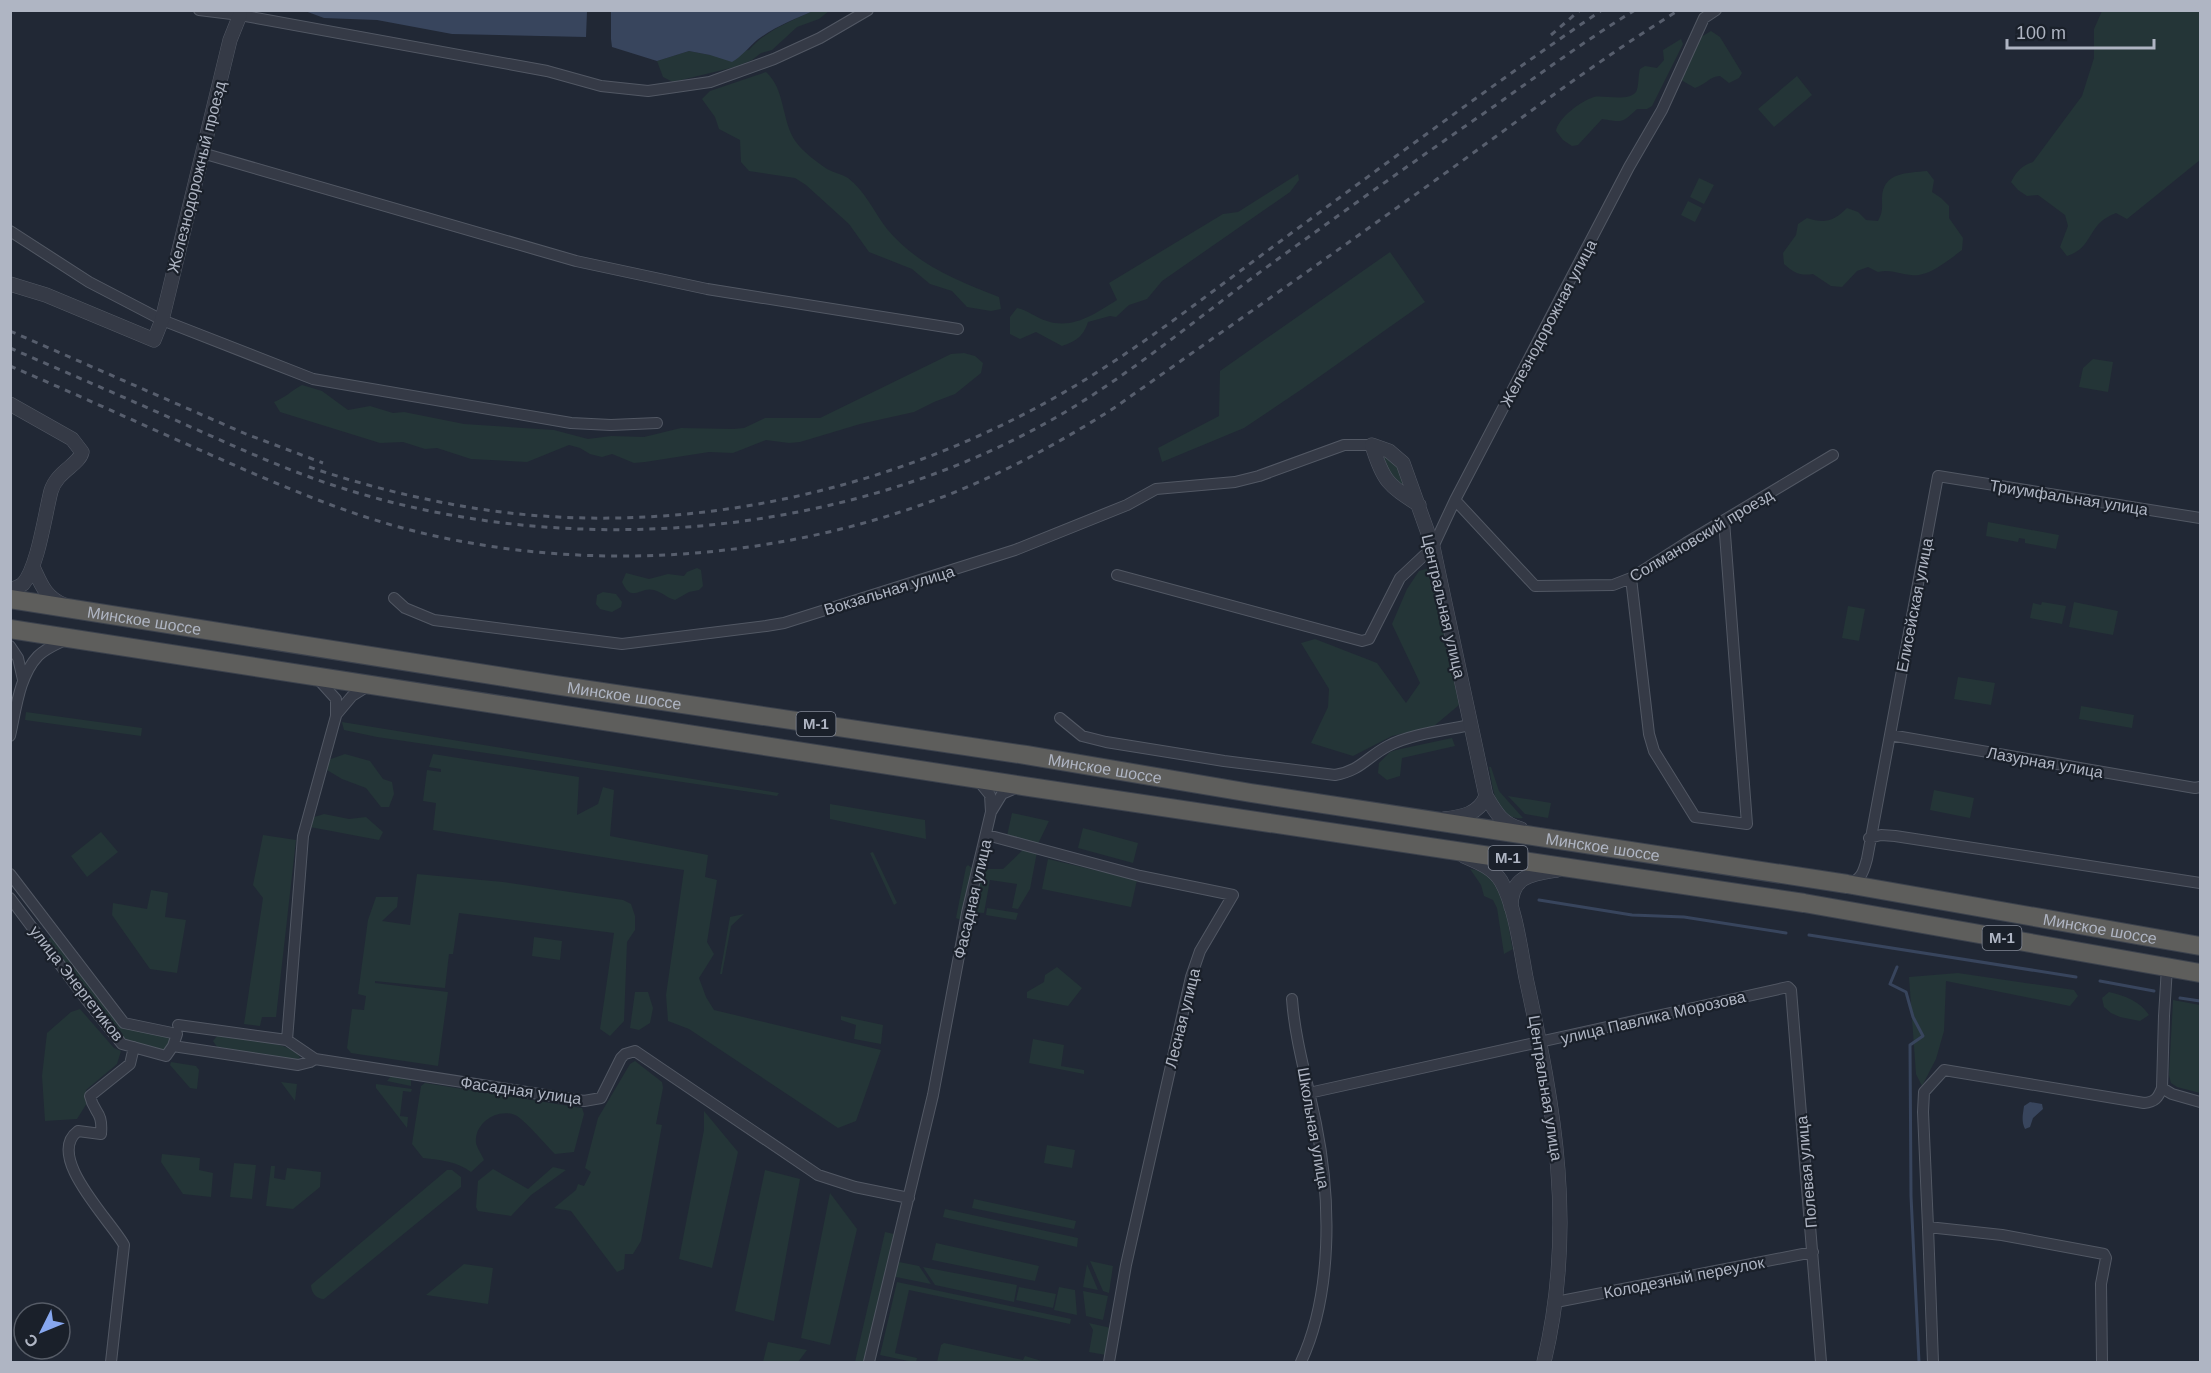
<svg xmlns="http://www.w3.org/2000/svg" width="2211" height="1373" font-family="Arial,sans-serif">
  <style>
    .green { fill: #243537 }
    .water { fill: #38455d }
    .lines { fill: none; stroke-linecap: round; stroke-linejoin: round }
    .stream { stroke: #38455d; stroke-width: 3 }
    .minor-casing { stroke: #525864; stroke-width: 12 }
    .tertiary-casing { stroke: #525864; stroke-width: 15 }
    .trunk-casing { stroke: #3c424d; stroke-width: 20 }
    .minor { stroke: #353a46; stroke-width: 10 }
    .tertiary { stroke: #353a46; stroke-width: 14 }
    .trunk { stroke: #5e5e5c; stroke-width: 18 }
    .rail { stroke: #575e6d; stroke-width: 3; stroke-dasharray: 6 6; stroke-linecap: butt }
    .labels { text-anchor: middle; stroke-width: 4.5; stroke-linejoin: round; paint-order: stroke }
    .shield { fill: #1a202a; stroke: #828895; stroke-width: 1.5 }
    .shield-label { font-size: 15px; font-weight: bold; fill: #afb5c3 }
    .street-label { font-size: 16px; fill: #afb5c3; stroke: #1a202a }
  </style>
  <rect width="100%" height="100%" fill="#212835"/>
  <!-- green -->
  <path class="green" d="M813 11H829L819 19 797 27 772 50 761 53 752 60 735 67 673 82 663 77 657 61 689 51 710 55 749 50C765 31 791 21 813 11Z
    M2102 11H2200V160L2127 219 2116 213C2086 224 2095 247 2067 256L2060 247 2068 226 2065 215 2038 195 2027 196 2018 190 2011 182C2017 171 2021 166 2033 162L2082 96 2094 58V29Z
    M1711 31 1720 37 1742 73 1739 78 1729 83 1720 76C1710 76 1705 85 1695 88L1681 80 1701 37Z
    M1681 39 1683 44 1652 106 1647 109H1637C1621 124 1623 122 1602 119L1578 145 1572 146 1563 140 1556 131C1558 118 1581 101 1594 97 1604 95 1628 102 1636 92 1639 87 1638 75 1640 69L1645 66 1657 68 1664 60 1663 50Z
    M766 72C786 90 781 121 796 142 803 152 817 162 827 169 834 173 842 174 848 178 865 191 874 212 887 229 916 264 957 281 999 297L1001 309 991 311 967 307 952 291 930 284 912 269 869 252 849 224 806 185 795 178 749 171 741 162 740 140 719 129 715 117 702 99 710 91Z
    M1797 76 1812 95 1774 127 1758 109Z
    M1927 171 1934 180 1932 192 1941 198 1949 206V218L1963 238 1962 250C1950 259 1928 278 1911 275 1898 274 1891 269 1878 272L1868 267 1857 271 1842 287 1831 286 1813 274C1800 276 1794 273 1784 264L1783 253 1796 235 1798 224 1807 218C1825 224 1834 221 1847 208L1858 212 1866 220 1878 221C1883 212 1882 208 1882 198 1883 172 1907 173 1927 171Z
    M1298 174 1299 180 1290 192 1162 281 1147 299 1129 305 1116 317 1110 316 1088 322C1083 337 1076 341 1062 346L1036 332 1020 339 1010 334V317L1017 308C1028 310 1036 318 1047 321 1073 330 1096 313 1117 300L1109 283 1223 214 1238 212Z
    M1699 178 1714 185 1704 204 1690 197Z
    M1688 201 1702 208 1695 222 1681 215Z
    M1390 252 1425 302 1302 389 1244 428 1162 462 1158 448 1219 416 1220 371Z
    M964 353 975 356 983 363 981 373 955 394 934 402 914 412 860 424 800 442 789 443 766 440 733 453 709 452 645 462 634 463 612 454 602 457 590 454 580 448 569 445 527 462 471 459 437 448 425 449 403 442 380 443 280 412 274 402C285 398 292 390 302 385L322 391 348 410 370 406 393 413 404 412 464 424 554 430 588 439 611 436 644 437 681 428 734 429 744 428 765 418H820L951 354Z
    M2093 359 2113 362 2108 392 2079 387 2083 368Z
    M1382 453 1398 464 1412 495 1390 481Z
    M1988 522 2059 535 2056 549 2025 543V539L2019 538 2018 542 1986 536Z
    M1432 567 1459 705 1434 726 1392 736 1353 756 1311 743 1328 707 1329 689 1301 643 1315 639 1377 663 1406 703 1420 683 1392 624 1407 589 1419 571Z
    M697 568 701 570 703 586 699 590 689 592 675 600C667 598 662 592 654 590 640 586 632 604 622 582L626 573 649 579 668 574 684 576 687 572Z
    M603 592 616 594 622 602 621 607 612 612 600 609 596 604 597 595Z
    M2042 602 2066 606 2062 624 2030 618 2033 603 2041 605Z
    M2074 602 2118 611 2113 635 2069 627Z
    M1848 606 1865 609 1859 641 1842 638Z
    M1958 677 1995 683 1991 705 1954 699Z
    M2081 706 2134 715 2132 728 2079 719Z
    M26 712 142 728 141 736 25 720Z
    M342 722 779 793 777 796 377 737 344 730Z
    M1452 738 1455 746 1402 758 1400 776 1387 780 1378 773 1379 763 1390 752 1396 750Z
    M345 754 370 761 383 779 392 782 394 794 389 807H381L366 788 342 779 327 770 328 760Z
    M433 754 579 777 577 815 598 804 603 787 614 790 610 836 708 855 705 877 717 880 707 942 714 954 699 978 706 997 714 1010 881 1050 856 1121 838 1128 689 1029 668 1021 666 995 684 870 433 830 436 803 423 801 427 770 441 772V769L429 767Z
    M1489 767H1491L1499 791 1523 818C1495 821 1493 788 1489 767Z
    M1934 790 1974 798 1970 818 1930 810Z
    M1508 796 1551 803 1548 818 1525 814Z
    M830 804 925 820 926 839 830 819Z
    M1012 813 1049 821 1037 846 1007 836Z
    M324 814 349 819 366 817 383 832 379 840 310 827 311 818Z
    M1083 828 1138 843 1133 863 1078 848Z
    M101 832 118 852 87 877 71 856Z
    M263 835 296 840 276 1017H262L260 1026 244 1024 263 898 253 885Z
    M1025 848 1037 852 1030 889 1018 909 1012 908 1017 884 990 880 984 913 972 912 982 869H1003Z
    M873 852 897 903 894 905 870 853Z
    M1048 859 1137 880 1131 907 1042 889Z
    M968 865 973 869 961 920 956 918 966 867Z
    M1470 869C1507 872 1506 920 1513 949L1504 954 1497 908 1493 900 1484 896 1481 885Z
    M417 874 503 882 623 900 631 904 635 916V930L627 942 624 1021 610 1036 600 1029 614 933 459 913 453 954H449L445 988 375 981V983L448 992 438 1066 351 1053 347 1048 352 1009 364 1010 366 996 358 994 368 920 376 897H398L397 907 382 921 410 925Z
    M151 890 168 893 165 917 186 920 177 973 150 969 112 915 113 903 147 909Z
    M987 908 1018 913 1016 920 986 915Z
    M744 914 731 926 722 974H720L730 917Z
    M54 935 122 1026 171 1037 170 1045 164 1052 124 1040 47 940Z
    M534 937 562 941 560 960 532 956Z
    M1057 967 1082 988 1068 1006 1027 998V992L1044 982 1045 975Z
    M1958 973 2074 990 2078 996 2070 1006 1946 981 1944 1031 1936 1059 1922 1086 1916 1074 1909 977Z
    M635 992H648L653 1008 650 1023 639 1030 630 1028Z
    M2109 992C2125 996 2140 1001 2149 1015L2140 1021 2120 1017 2111 1013 2104 1007 2102 998Z
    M2173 1000 2200 1005V1093L2177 1087 2171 1083 2169 1075Z
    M80 1009 114 1048 121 1051 117 1064 86 1090 87 1103 77 1119 45 1121 42 1076 47 1033 71 1012Z
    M841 1016 883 1025 881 1044 854 1039 856 1025 841 1020Z
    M218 1035C238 1038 289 1040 300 1057L297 1060 288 1059 217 1047 213 1041Z
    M1033 1039 1064 1045 1061 1066 1084 1070V1074L1029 1063Z
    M635 1061 662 1082 663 1088 656 1124 662 1125 641 1241 633 1254H625L624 1269 617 1272 571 1211 554 1208 576 1190 578 1184 584 1186 591 1172 585 1168 598 1118 630 1064Z
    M171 1062 196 1066 199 1070 197 1089 190 1088 170 1065Z
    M392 1075 411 1079V1086L387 1081Z
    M281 1082 297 1084 295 1101Z
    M425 1083 582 1108 584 1114 574 1152 555 1154C547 1146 523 1118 515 1115 497 1108 474 1123 476 1143 477 1148 482 1155 484 1160L471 1172C456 1161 441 1160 423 1158L412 1144 421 1086Z
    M376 1084 412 1089 411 1092 403 1091 400 1116 408 1117 407 1128 376 1088Z
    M704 1111 738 1152 712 1268 679 1259 704 1130Z
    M1047 1145 1075 1150 1072 1168 1044 1163Z
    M162 1154 200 1158 199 1170 213 1173 211 1197 183 1194 161 1162Z
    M234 1163 256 1165 252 1199 230 1197Z
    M271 1166H275L274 1178 285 1180 287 1168 321 1172 320 1187 293 1209 266 1206Z
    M553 1167 566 1170 531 1195 511 1216 478 1211 476 1207 478 1181 493 1169 528 1189Z
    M447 1170H452L461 1177V1187L324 1299C316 1299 311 1292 311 1285Z
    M765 1170 800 1179 774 1321 735 1311Z
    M830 1193 857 1229 830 1345 801 1338Z
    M974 1199 1076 1221 1074 1229 972 1208Z
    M945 1209 1078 1238 1077 1247 943 1217Z
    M885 1232 894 1234 866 1362H855Z
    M936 1243 1039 1266 1035 1281 932 1260Z
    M894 1261 919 1266 931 1284 891 1276Z
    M1090 1261 1113 1266 1109 1293 1103 1291Z
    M464 1264 493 1268 488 1304 426 1295Z
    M1087 1264 1098 1290 1083 1287Z
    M923 1267 1017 1285 1014 1302 935 1285Z
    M897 1282 1071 1319 1070 1324 909 1290 895 1353 917 1358 916 1362H913L880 1355Z
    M1019 1287 1056 1294 1053 1308 1016 1300Z
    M1059 1287 1075 1290 1077 1315 1054 1310Z
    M1083 1291 1108 1296 1103 1320 1086 1316Z
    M1089 1323 1111 1328 1106 1355 1089 1352 1093 1330Z
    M768 1342 807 1350 798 1362H763Z
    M944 1343 1023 1360 1025 1356 1045 1362H937L941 1345Z"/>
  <!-- water -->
  <path class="water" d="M305 11H587L586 37 452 34 377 20 324 18Z
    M611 11V10L813 11C795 19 774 27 757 40 748 48 742 56 732 62L710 55 689 51 657 61 612 47 611 39Z
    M2030 1102 2042 1104 2043 1109 2033 1118 2030 1127 2025 1129C2021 1121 2023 1114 2024 1106Z"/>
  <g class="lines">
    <!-- stream -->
    <path class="stream" d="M1539 900 1632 915 1684 917 1786 933
      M1809 935 2076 977
      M1897 967 1890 984 1906 992 1913 1017 1923 1036 1910 1045 1911 1196 1919 1362
      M2100 981 2154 991
      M2180 998 2200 1001"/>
    <defs>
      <path id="minor" d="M199 10 240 15 547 71 601 86 648 91 710 82 774 59 820 38 868 10
        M202 153 576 261 707 289 958 329
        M10 231 89 282 162 320 313 379 571 423 611 425 657 423
        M1455 500 1535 586 1613 585 1631 578 1686 543 1833 455
        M1117 575 1362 641 1369 639 1400 578 1433 547 1455 500 1629 167 1662 110 1704 18 1716 10
        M1631 578 1649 734 1654 751 1695 817 1747 824 1724 521
        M394 598 405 608 434 620 622 644 766 626 784 623 1015 550 1127 505 1156 489 1235 482 1259 476 1344 445H1372
        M10 646 18 658 23 680
        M336 715 352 696 368 686
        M1060 718 1082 736 1106 742 1224 761 1335 775C1360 771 1367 757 1388 746 1410 734 1446 730 1471 725
        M1890 735 2195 788 2200 787
        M10 736C16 710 19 676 38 656 46 648 57 644 67 639
        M991 812 1002 794 1018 787
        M987 835 1140 876 1233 895 1200 951 1191 977 1126 1265 1109 1362
        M1869 838 1881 835 1895 836 2200 883
        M10 874 124 1023 177 1034 173 1046 166 1056 122 1044 85 998 10 898
        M1850 883C1862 879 1864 870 1867 859L1938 476 2200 518
        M1292 999C1295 1041 1308 1083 1316 1124 1331 1198 1333 1293 1301 1362
        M178 1025 287 1040 315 1059 584 1101 601 1098 621 1058 625 1054 635 1051 818 1175 855 1187 909 1198
        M287 1040 303 836 336 716V699L317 678
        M173 1046 298 1065 310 1062 315 1059
        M2162 1088 2172 1094 2200 1102
        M1309 1093 1788 987 1791 990 1821 1362
        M1928 1227 1933 1362
        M1556 1302 1813 1252
        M111 1362 124 1245C112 1222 44 1156 78 1131L101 1134C103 1110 94 1114 90 1096L130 1064 134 1047
        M869 1362 933 1095 967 913 991 812 990 795 977 779
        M2102 1362 2101 1284 2106 1258 2104 1254 2002 1235 1928 1227 1923 1112 1924 1092 1944 1070 2144 1103C2155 1102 2158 1098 2162 1088L2164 1016 2167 967"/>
      <path id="tertiary" d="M10 284 46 295 154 340 162 320 230 40 240 15
        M10 404 72 439 82 452C79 465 57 471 51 491 45 514 38 567 23 584 19 587 15 588 10 590
        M1419 505C1388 485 1383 481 1372 445L1389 451 1403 463 1433 547 1486 796C1496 813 1502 824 1521 829
        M33 567C41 584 45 597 64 605
        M1444 819C1462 817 1479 814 1486 796
        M1464 856C1478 862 1493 868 1501 881 1515 905 1521 951 1526 978 1555 1110 1576 1228 1544 1362
        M1511 907C1511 876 1531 874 1557 870"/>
      <g id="trunk">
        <path id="s1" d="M10 599 555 685 1026 755 1251 793 1847 884 2200 946"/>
        <path d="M10 629 1023 786 1804 903 2200 973"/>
      </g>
    </defs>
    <!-- minor casing -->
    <use href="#minor" class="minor-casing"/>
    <!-- tertiary casing -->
    <use href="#tertiary" class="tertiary-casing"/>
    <!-- trunk casing -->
    <use href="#trunk" class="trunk-casing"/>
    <!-- minor -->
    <use href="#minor" class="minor"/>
    <!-- tertiary -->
    <use href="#tertiary" class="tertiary"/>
    <!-- trunk -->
    <use href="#trunk" class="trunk"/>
    <!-- rail -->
    <path class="rail" d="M1551 35 1580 10
      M10 331 246 434 323 463
      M10 348C72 375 133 401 193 428 243 450 293 473 345 489 580 563 860 536 1072 408 1136 369 1196 320 1256 275 1334 218 1413 162 1493 107 1540 74 1586 40 1635 10
      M10 366C71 392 132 420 193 447 259 476 325 506 395 526 565 573 754 564 921 505 989 481 1053 447 1114 408 1222 332 1330 256 1437 179 1517 122 1595 62 1679 10
      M309 467C357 483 406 496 456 505 650 541 859 501 1032 410 1120 364 1199 301 1278 243 1385 164 1492 85 1602 10"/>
  </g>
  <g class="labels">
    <!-- shield labels -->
    <g class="shield">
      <rect x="796.5" y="712" width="39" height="24" rx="4.5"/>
      <rect x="1488.5" y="846" width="39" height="24" rx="4.5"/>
      <rect x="1982.5" y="926" width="39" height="24" rx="4.5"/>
    </g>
    <g class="shield-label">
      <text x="816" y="729">М-1</text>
      <text x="1508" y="863">М-1</text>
      <text x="2002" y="943">М-1</text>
    </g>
    <!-- street labels -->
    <g class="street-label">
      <text transform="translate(196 177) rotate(-76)" y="6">Железнодорожный проезд</text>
      <text transform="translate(1548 323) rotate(-62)" y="6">Железнодорожная улица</text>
      <text transform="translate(2069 497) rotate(9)" y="6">Триумфальная улица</text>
      <text transform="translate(1701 535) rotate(-31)" y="6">Солмановский проезд</text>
      <text transform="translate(889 590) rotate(-17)" y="6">Вокзальная улица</text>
      <text transform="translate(1914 605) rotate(-79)" y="6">Елисейская улица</text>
      <text transform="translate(1444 606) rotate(77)" y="6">Центральная улица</text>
      <text dy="6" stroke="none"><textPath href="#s1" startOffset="136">Минское шоссе</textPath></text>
      <text dy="6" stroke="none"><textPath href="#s1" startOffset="622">Минское шоссе</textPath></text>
      <text transform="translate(2045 762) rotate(10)" y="6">Лазурная улица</text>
      <text dy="6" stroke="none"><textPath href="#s1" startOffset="1108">Минское шоссе</textPath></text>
      <text dy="6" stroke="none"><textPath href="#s1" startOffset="1612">Минское шоссе</textPath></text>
      <text transform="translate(972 899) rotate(-77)" y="6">Фасадная улица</text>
      <text dy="6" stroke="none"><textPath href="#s1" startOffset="2116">Минское шоссе</textPath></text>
      <text transform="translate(77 983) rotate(52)" y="6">улица Энергетиков</text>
      <text transform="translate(1653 1017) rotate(-13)" y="6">улица Павлика Морозова</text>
      <text transform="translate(1182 1018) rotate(-76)" y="6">Лесная улица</text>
      <text transform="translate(1546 1088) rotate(81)" y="6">Центральная улица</text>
      <text transform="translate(521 1090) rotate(8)" y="6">Фасадная улица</text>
      <text transform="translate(1314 1128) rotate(80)" y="6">Школьная улица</text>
      <text transform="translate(1806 1172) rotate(-95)" y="6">Полевая улица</text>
      <text transform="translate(1684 1277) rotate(-11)" y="6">Колодезный переулок</text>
    </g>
  </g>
  <!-- border -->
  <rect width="2211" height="1373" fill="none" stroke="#afb5c3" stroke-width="24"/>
  <!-- north arrow -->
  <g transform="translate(42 1331) rotate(227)"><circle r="28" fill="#1a202a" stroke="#565c67" stroke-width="1.5"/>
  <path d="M0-4.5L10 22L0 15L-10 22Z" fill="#87a7ef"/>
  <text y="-9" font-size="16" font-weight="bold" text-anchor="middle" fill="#afb5c3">С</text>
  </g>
  <!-- scale -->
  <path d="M2007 39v9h147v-9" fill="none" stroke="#afb5c3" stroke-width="3"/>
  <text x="2016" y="39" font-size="18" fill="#afb5c3" stroke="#1a202a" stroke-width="4.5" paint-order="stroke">100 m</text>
</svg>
